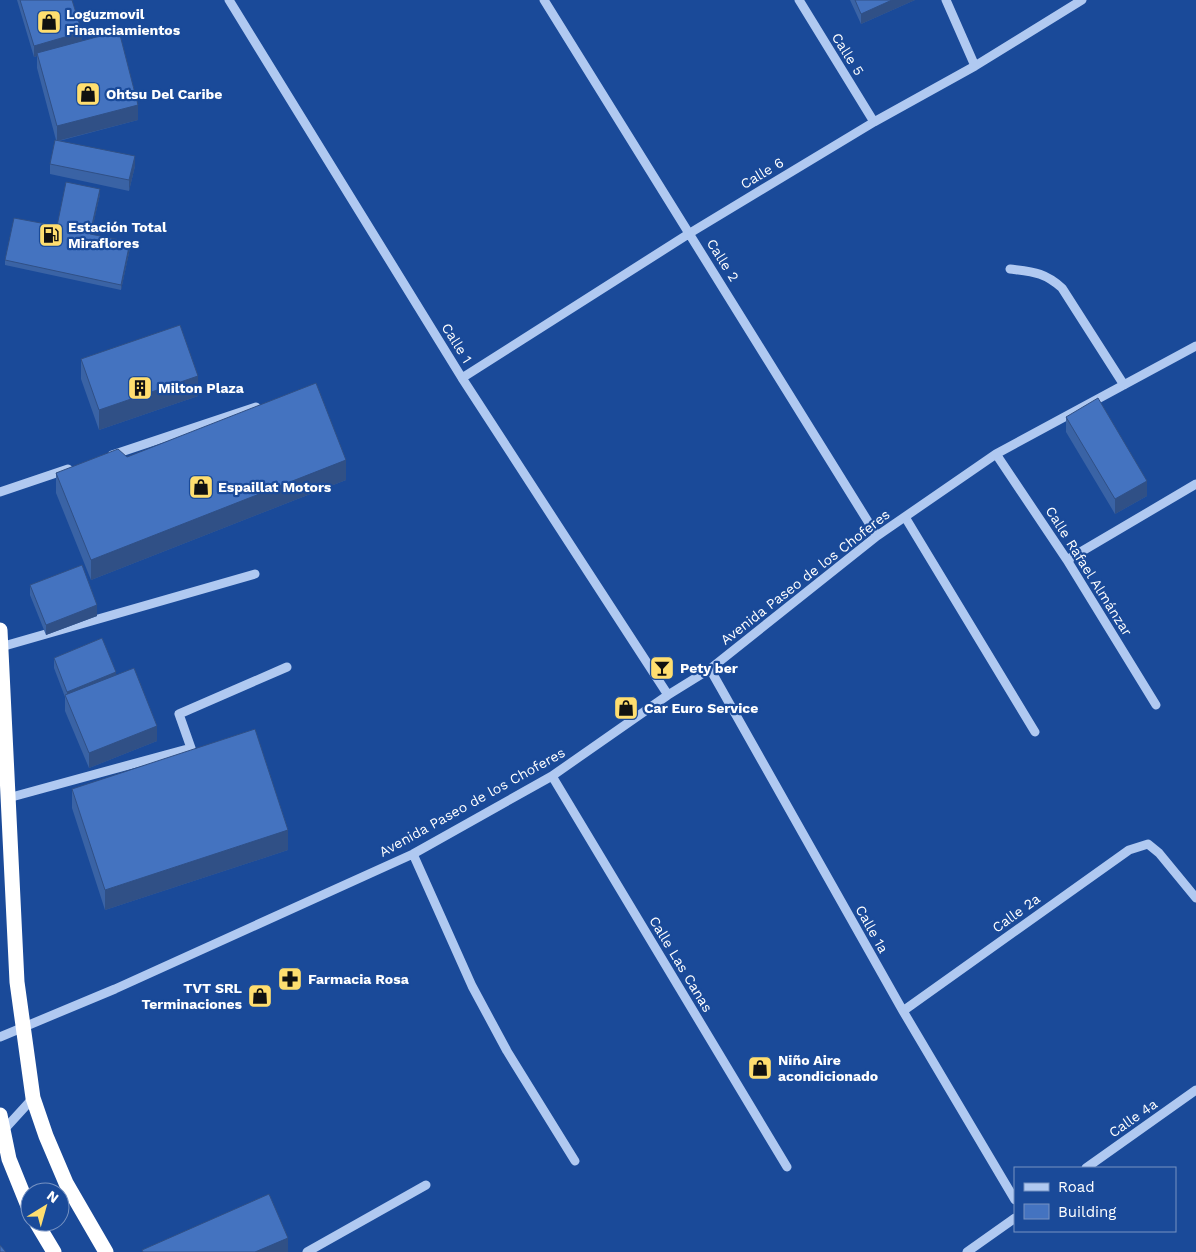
<svg xmlns="http://www.w3.org/2000/svg" width="1196" height="1252" font-family="'Work Sans',sans-serif">
  <style>
    .lines { fill: none; stroke-linecap: round; stroke-linejoin: round }
    .minor { stroke: #b0c9f1; stroke-width: 9 }
    .highway { stroke: #fff; stroke-width: 15 }
    .wall { fill: #3a63a5 }
    .shaded-wall { fill: #305086 }
    .building { fill: #4473c0; stroke: #305086 }
    .labels { text-anchor: middle; stroke-width: 4.5; stroke-linejoin: round; paint-order: stroke }
    .poi-label { font-size: 14px; font-weight: bold; fill: #fff; stroke: #1a4a99; text-anchor: start }
    .street-label { font-size: 14px; fill: #fff; stroke: #1a4a99 }
  </style>
  <rect width="100%" height="100%" fill="#1a4a99"/>
  <g class="lines">
    <!-- minor -->
    <path class="minor" d="M229 0 462 378 668 695
      M544 0 877 536
      M799 0 874 122
      M946 0 975 66
      M1010 269C1033 272 1044 272 1062 288L1124 385
      M462 378 690 233 874 122 975 66 1082 0
      M996 454 1067 560 1156 705
      M112 455 256 407
      M0 492 68 469
      M905 517 1035 732
      M1067 560 1196 484
      M1 647 255 574
      M710 669 903 1011 1015 1200
      M552 776 787 1167
      M8 798 191 748 179 714 287 667
      M413 854 472 986 507 1051 575 1161
      M903 1011 1129 850 1148 844 1159 853 1196 898
      M0 1037 115 989 413 854 552 776 668 695 710 669 877 536 996 454 1196 346
      M2 1132 33 1098
      M1086 1168 1196 1090
      M307 1252 426 1185
      M967 1252 1015 1218"/>
    <!-- highway -->
    <path class="highway" d="M0 630 17 982 33 1098 46 1136 66 1183 106 1252
      M0 1115 9 1159 30 1211
      M36 1222 54 1252"/>
  </g>
  <!-- wall -->
  <path class="wall" d="M17 0H72L82 41 138 120 59 141 135 166 129 191 50 174V164L56 140 37 68V56L34 57Z
    M850 0H915L861 24Z
    M100 194 91 234 130 248 121 290 5 265V260L57 226Z
    M81 359 198 396 99 430 81 379Z
    M1066 417 1147 496 1115 514 1066 432Z
    M127 457 346 480 91 580 56 493V473Z
    M30 585 97 616 46 635 30 595Z
    M54 658 116 675 157 741 89 768 65 711V697L54 668Z
    M72 789 288 850 105 910 72 808Z"/>
  <!-- shaded-wall -->
  <path class="shaded-wall" d="M892 0H915L861 24V14Z
    M82 32V42L37 53V56L34 57V46Z
    M138 105V120L57 141V126Z
    M135 156V166L129 191V180Z
    M100 189V194L90 239V234Z
    M130 242V248L121 290V285Z
    M198 376V396L99 430V410Z
    M346 460V480L91 580V560Z
    M1147 481V496L1115 514V499Z
    M97 605V616L46 635V625Z
    M116 672V683L67 700V692Z
    M157 726V741L89 768V753Z
    M288 830V850L105 910V890Z
    M288 1238V1252H255Z"/>
  <!-- building -->
  <path class="building" d="M20 0H72L82 32 34 46Z
    M855 0H892L861 14Z
    M119 31 138 105 57 126 37 53Z
    M55 140 135 156 129 180 50 164Z
    M66 182 100 189 90 234 130 242 121 285 5 260 14 218 57 226Z
    M180 325 198 376 99 410 81 359Z
    M316 383 346 460 91 560 56 473 118 449 127 457Z
    M1098 398 1147 481 1115 499 1066 417Z
    M82 565 97 605 46 625 30 585Z
    M102 638 116 672 67 692 54 658Z
    M134 668 157 726 89 753 65 695Z
    M255 729 288 830 105 890 72 789Z
    M269 1194 288 1238 255 1252H143L142 1250Z
    M0 1245 6 1252H0Z"/>
  <!-- icons -->
  <defs>
    <symbol id="shop-square" viewBox="-11 -11 22 22"><rect x="-9" y="-9" width="18" height="18" rx="4" fill="#ffde6f" stroke="#1a4a99"/><path d="M-5-2.5h2.3a2.7 3.5 0 0 1 5.4 0H5L5.5 6h-11ZM-1.5-2.5h3a1.5 2.3 0 0 0-3 0Z" fill="#111"/></symbol>
    <symbol id="fuel-square" viewBox="-11 -11 22 22"><rect x="-9" y="-9" width="18" height="18" rx="4" fill="#ffde6f" stroke="#1a4a99"/><path d="M-5.5-6h7V0h2V4h1.3V-2.5L3-4.5l.8-.8L6-3V5H2.5V1h-1V6h-7ZM-4.2-4.7v3.2H.2V-4.7Z" fill="#111"/></symbol>
    <symbol id="building-square" viewBox="-11 -11 22 22"><rect x="-9" y="-9" width="18" height="18" rx="4" fill="#ffde6f" stroke="#1a4a99"/><path d="M-4-6H4V6H1V3H-1V6H-4ZM-2.5-4.3h1.7v1.8h-1.7ZM.8-4.3h1.7v1.8H.8ZM-2.5-1h1.7V.8h-1.7ZM.8-1h1.7V.8H.8Z" fill="#111"/></symbol>
    <symbol id="bar-square" viewBox="-11 -11 22 22"><rect x="-9" y="-9" width="18" height="18" rx="4" fill="#ffde6f" stroke="#1a4a99"/><path d="M-6-5H6L.8 .8V4.5H3.5V6h-7V4.5H-.8V.8Z" fill="#111"/></symbol>
    <symbol id="pharmacy-square" viewBox="-11 -11 22 22"><rect x="-9" y="-9" width="18" height="18" rx="4" fill="#ffde6f" stroke="#1a4a99"/><path d="M-2-6h4v4h4v4h-4v4h-4v-4h-4v-4h4Z" fill="#111"/></symbol>
  </defs>
  <g fill-rule="evenodd">
    <use href="#shop-square" x="35" y="8" width="28" height="28"/>
    <use href="#shop-square" x="74" y="80" width="28" height="28"/>
    <use href="#fuel-square" x="37" y="221" width="28" height="28"/>
    <use href="#building-square" x="126" y="374" width="28" height="28"/>
    <use href="#shop-square" x="187" y="473" width="28" height="28"/>
    <use href="#bar-square" x="648" y="654" width="28" height="28"/>
    <use href="#shop-square" x="612" y="694" width="28" height="28"/>
    <use href="#pharmacy-square" x="276" y="965" width="28" height="28"/>
    <use href="#shop-square" x="246" y="982" width="28" height="28"/>
    <use href="#shop-square" x="746" y="1054" width="28" height="28"/>
  </g>
  <g class="labels">
    <!-- poi labels -->
    <g class="poi-label">
      <text x="66" y="19">Loguzmovil<tspan x="66" dy="16">Financiamientos</tspan></text>
      <text x="106" y="99">Ohtsu Del Caribe</text>
      <text x="68" y="232">Estación Total<tspan x="68" dy="16">Miraflores</tspan></text>
      <text x="158" y="393">Milton Plaza</text>
      <text x="218" y="492">Espaillat Motors</text>
      <text x="680" y="673">Pety ber</text>
      <text x="644" y="713">Car Euro Service</text>
      <text x="308" y="984">Farmacia Rosa</text>
      <text x="242" y="993" text-anchor="end">TVT SRL<tspan x="242" dy="16">Terminaciones</tspan></text>
      <text x="778" y="1065">Niño Aire<tspan x="778" dy="16">acondicionado</tspan></text>
    </g>
    <!-- street labels -->
    <g class="street-label">
      <text transform="translate(848 54) rotate(58)" y="5">Calle 5</text>
      <text transform="translate(762 173) rotate(-31)" y="5">Calle 6</text>
      <text transform="translate(723 260) rotate(58)" y="5">Calle 2</text>
      <text transform="translate(457 343) rotate(58)" y="5">Calle 1</text>
      <text transform="translate(1089 571) rotate(58)" y="5">Calle Rafael Almánzar</text>
      <text transform="translate(805 577) rotate(-38)" y="5">Avenida Paseo de los Choferes</text>
      <text transform="translate(472 802) rotate(-29)" y="5">Avenida Paseo de los Choferes</text>
      <text transform="translate(1016 913) rotate(-36)" y="5">Calle 2a</text>
      <text transform="translate(872 929) rotate(61)" y="5">Calle 1a</text>
      <text transform="translate(681 964) rotate(59)" y="5">Calle Las Canas</text>
      <text transform="translate(1133 1118) rotate(-35)" y="5">Calle 4a</text>
    </g>
  </g>
  <!-- legend -->
  <rect x="1014" y="1167" width="162" height="65" fill="#1a4a99" stroke="#7692c2"/>
  <rect x="1024" y="1183" width="25" height="8" fill="#b0c9f1" stroke="#7692c2"/>
  <text x="1058" y="1192" font-size="15" fill="#ffffff">Road</text>
  <rect x="1024" y="1204" width="25" height="15" fill="#4473c0" stroke="#7692c2"/>
  <text x="1058" y="1217" font-size="15" fill="#ffffff">Building</text>
  <!-- north arrow -->
  <g transform="translate(45 1207) rotate(37)"><circle r="24" fill="#1a4a99" stroke="#7692c2"/>
  <path d="M0-4L9 19L0 12L-9 19Z" fill="#ffde6f"/>
  <text y="-8" font-size="14" font-weight="bold" text-anchor="middle" fill="#ffffff">N</text>
  </g>
</svg>
